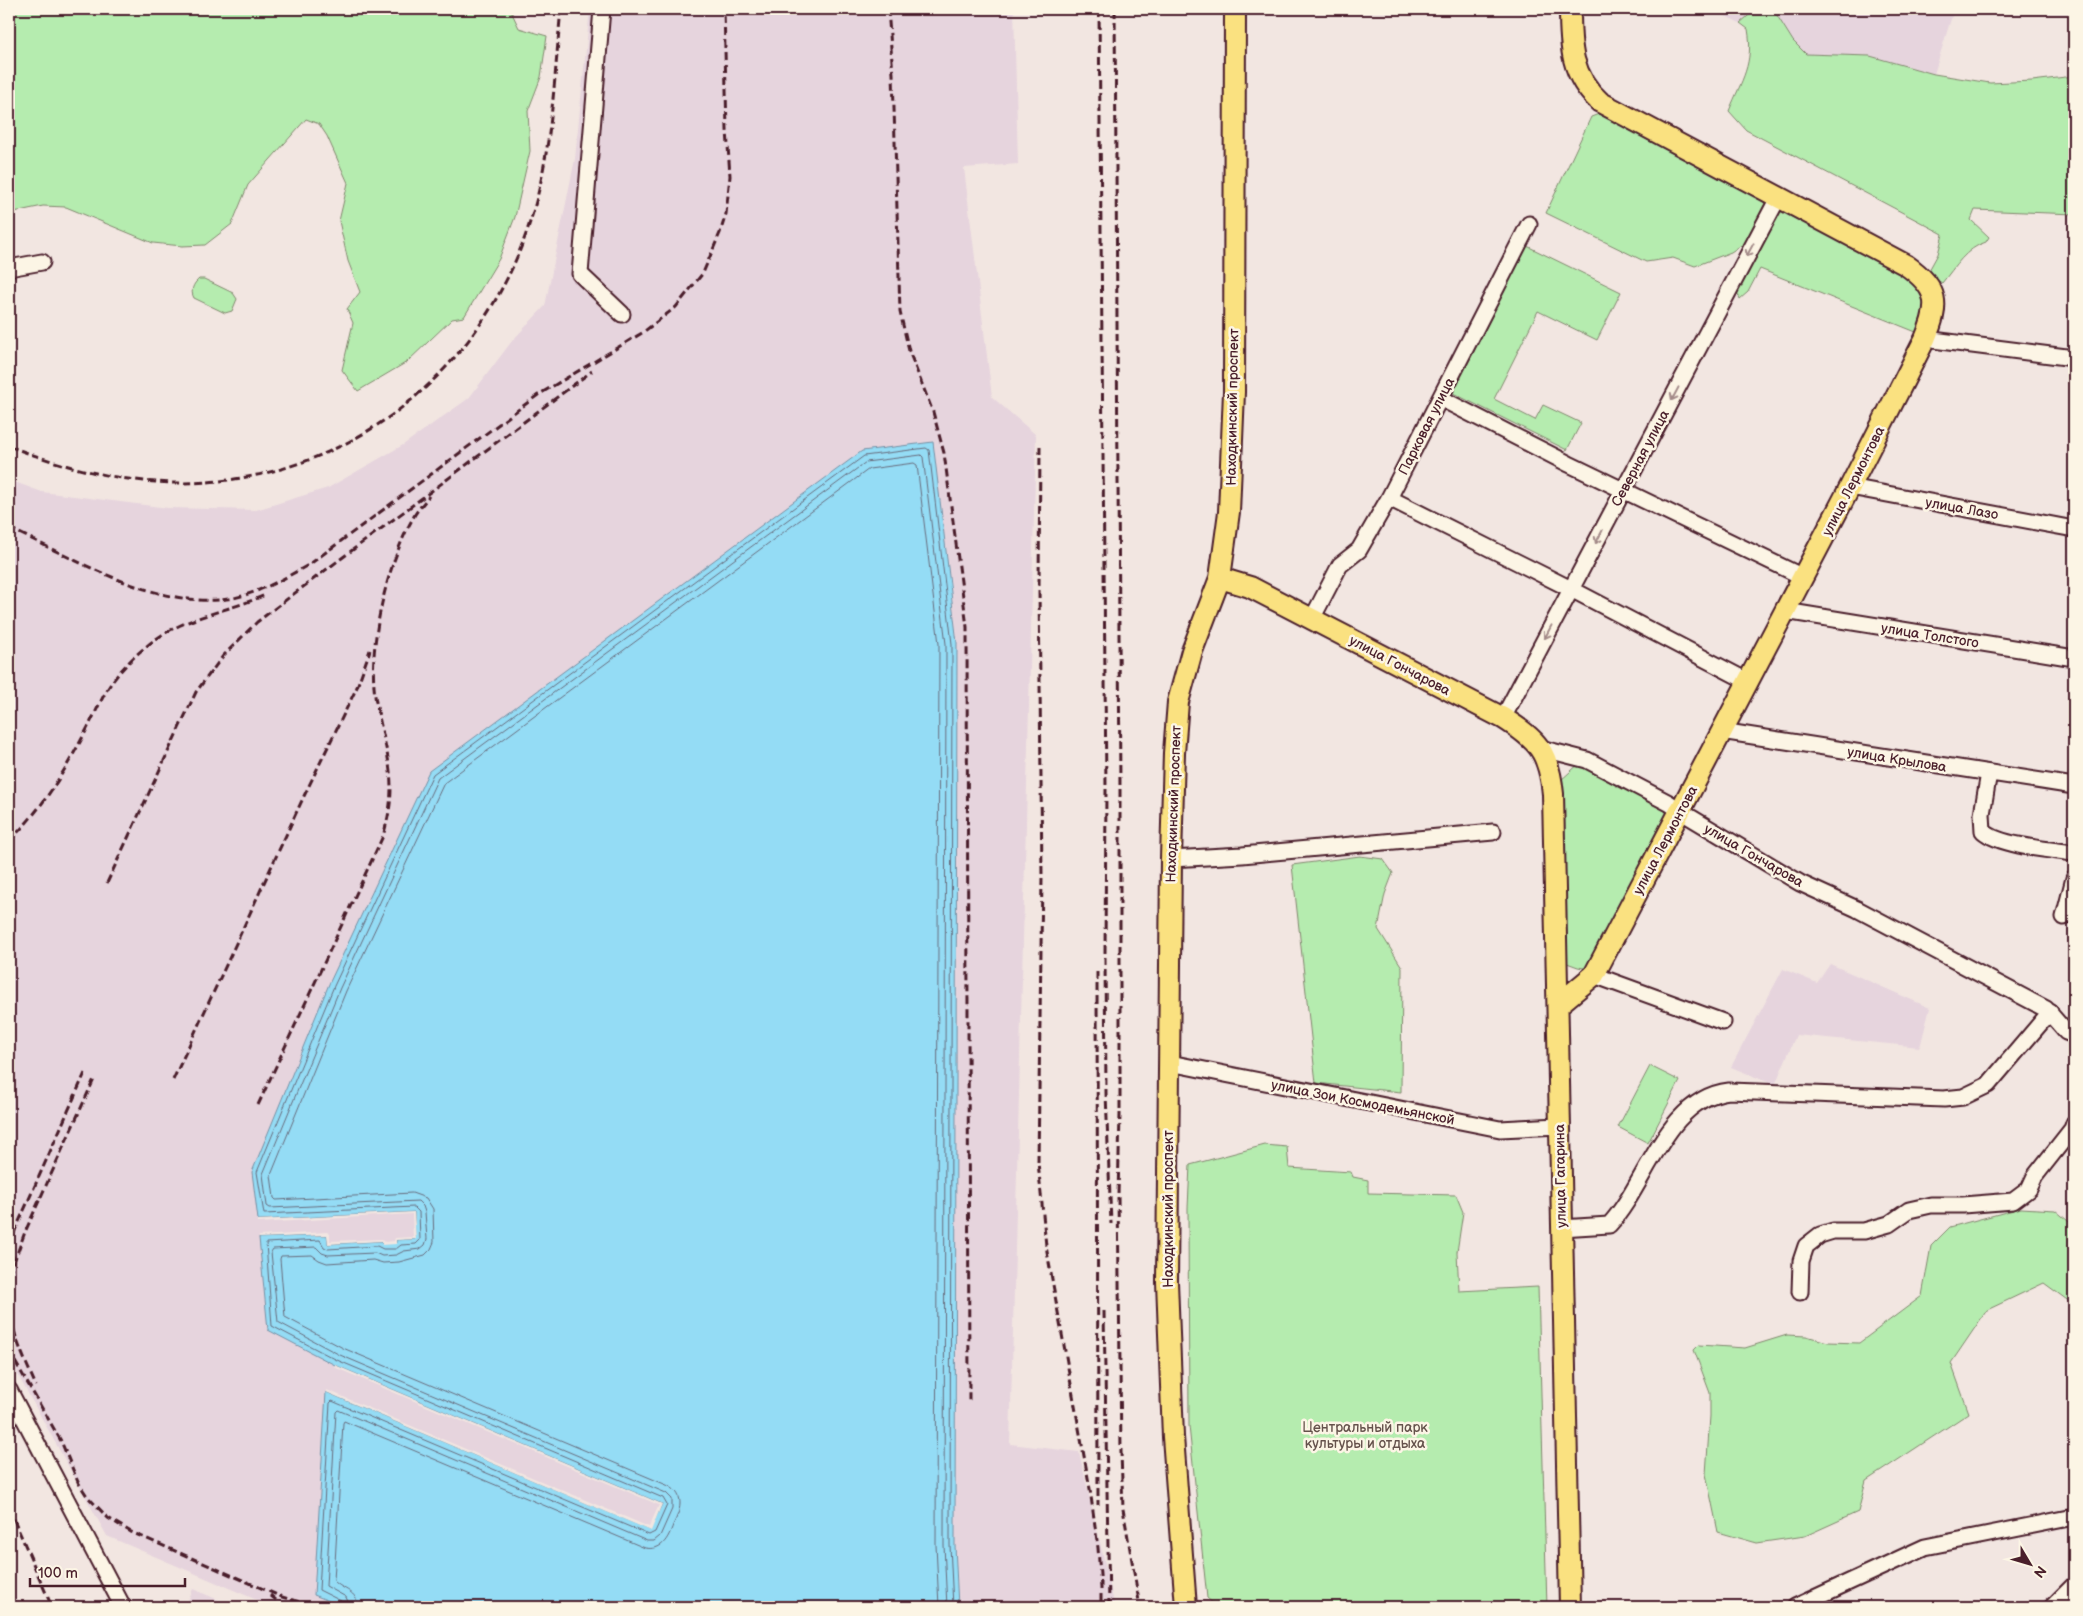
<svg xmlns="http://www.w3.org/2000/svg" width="2083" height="1616" font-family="'Balsamiq Sans',sans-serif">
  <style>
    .built { fill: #e6d4dd }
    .green { fill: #b5ecaf; stroke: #80866d }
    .water { fill: #94dcf5; stroke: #7690a4 }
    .pier { fill: #f2e6e1 }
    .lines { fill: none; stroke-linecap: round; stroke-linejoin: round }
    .shore { stroke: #686b7c; stroke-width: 1 }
    .minor-casing { stroke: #4a1f2b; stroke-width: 19 }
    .major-casing { stroke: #4a1f2b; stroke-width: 24 }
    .minor { stroke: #fcf5e5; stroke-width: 15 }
    .major { stroke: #fae180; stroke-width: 20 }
    .rail { stroke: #4a1f2b; stroke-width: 3; stroke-dasharray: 8 4; stroke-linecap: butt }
    .oneway { stroke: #a38a88 }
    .labels { text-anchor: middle; stroke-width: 5; stroke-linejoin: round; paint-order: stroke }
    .street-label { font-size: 14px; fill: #4a1f2b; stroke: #fcf5e5 }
    .park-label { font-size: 14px; fill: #65524c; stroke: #fcf5e5 }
  </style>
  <rect width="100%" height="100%" fill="#f2e6e1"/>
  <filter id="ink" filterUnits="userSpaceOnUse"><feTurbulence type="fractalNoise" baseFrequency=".02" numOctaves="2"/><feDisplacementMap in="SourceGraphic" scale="10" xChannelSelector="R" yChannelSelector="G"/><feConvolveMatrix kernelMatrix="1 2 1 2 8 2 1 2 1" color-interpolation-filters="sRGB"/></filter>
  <g filter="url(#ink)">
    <!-- built -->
    <path class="built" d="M590 9H1014L1018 164 964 168 992 397 1036 435 1010 1444 1079 1452 1115 1607H958L955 1545 957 643 932 442 414 1212 416 1239 396 1244H328L259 1238 662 1504 651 1531 326 1392 344 1607H254L257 1600 107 1536 9 1359V480L42 492 168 508 256 510 328 488 403 445 469 398 512 341 545 306 575 159Z
      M1711 9H1756L1740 23Z
      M1773 9H1954L1934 74 1870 56 1806 54 1793 41Z
      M1830 964 1930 1008 1920 1047 1796 1035 1775 1085 1731 1067 1783 969 1817 983Z
      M193 1589 235 1607H185Z"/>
    <!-- green -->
    <path class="green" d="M9 9H510L519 28 547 36 541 77 528 111 530 151 515 217 499 259 464 317 452 319 407 362 358 391 342 370 353 323 347 309 360 292 348 261 339 221 348 183 327 136 319 124 306 119 248 185 232 224 205 245 182 246 153 243 66 207 43 206 9 213Z
      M1756 9H1773L1793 41 1806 54 1870 56 1934 74 1990 83 2032 81 2074 76V214L1975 210 1971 220 1989 237 1986 242C1966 248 1955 267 1942 283L1927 274 1938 254 1943 234 1746 130 1729 111C1742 79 1754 64 1748 29L1740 23Z
      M1599 114 1766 203 1746 242 1731 252 1695 266 1673 258 1646 262 1546 213 1591 117Z
      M1778 210 1899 270 1921 286 1927 309 1916 332 1760 269 1748 292 1740 299 1737 292 1739 284Z
      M1527 246 1621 292 1597 340 1538 311 1494 399 1535 420 1543 405 1581 423 1567 450 1453 393Z
      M199 279H204L233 293 237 299 232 311 225 313 194 298C190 291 193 284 199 279Z
      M1581 762 1669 811 1589 969 1578 967 1567 963 1564 951 1560 781Z
      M1360 856 1383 859 1393 873 1385 894 1378 929 1402 967 1401 1092 1316 1083 1292 865Z
      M1650 1066 1680 1081 1648 1143 1618 1127Z
      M1265 1145 1287 1147 1289 1168 1351 1172 1353 1177 1368 1180V1193L1456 1195 1463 1212 1457 1252 1459 1291 1538 1287 1547 1607H1217L1207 1598 1189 1426 1188 1208 1190 1165Z
      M2021 1208 2055 1210 2074 1226V1305L2044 1283 1987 1310 1951 1363 1969 1413 1866 1481 1858 1512 1805 1536 1757 1543 1718 1532 1706 1474 1710 1416V1393L1694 1350 1699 1345 1745 1348 1787 1335 1806 1336 1828 1342 1859 1343 1922 1296 1931 1246 1950 1227Z"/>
    <!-- water -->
    <path class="water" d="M933 442 957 643 955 1545 958 1607H344L314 1595 326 1392 650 1530 662 1504 335 1365 268 1330 259 1238 327 1235 328 1244 382 1241V1244L396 1243V1240L415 1239 414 1212 258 1220 252 1172 329 984 429 771 862 451Z"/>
    <!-- pier -->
    <path class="pier" d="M414 1212 416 1239 396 1240V1244L382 1245V1241L328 1244 327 1235 259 1238V1236L327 1232 330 1234V1241L382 1239 385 1242 394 1241 395 1238 413 1237 412 1214 258 1223V1220Z
      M335 1365 662 1504 651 1531 326 1392 327 1390 649 1527 659 1505 334 1367Z"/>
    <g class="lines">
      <!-- shore -->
      <path class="shore" d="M344 1607 341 1601 319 1590 330 1403 332 1401 649 1535 655 1532 667 1505 663 1498 337 1360 272 1326 266 1243 320 1240 324 1247 328 1249 377 1246 383 1249H396L401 1245 416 1244 420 1240 419 1212 414 1207 264 1214 257 1172 334 986 433 774 864 456 926 448 929 450 952 644 950 1545 953 1607
        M350 1607 346 1597 326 1586 336 1412 338 1410 647 1541H654L660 1536 672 1509V1499L666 1493 340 1355 278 1322 271 1252 273 1249 316 1247 322 1253 328 1255 375 1253 382 1256 396 1255 404 1251 420 1249 425 1245 427 1239 425 1212 423 1206 418 1201 270 1208 267 1206 263 1174 340 988 438 778 866 462 921 455 923 457 946 644 944 1545 947 1607
        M358 1607C357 1590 344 1591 334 1581L343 1423 344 1421 645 1548C662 1551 668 1539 673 1525 680 1511 686 1496 669 1486L343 1348 285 1317 280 1259 281 1256 312 1255 319 1260 327 1263 373 1260 383 1263 399 1262 425 1255 431 1249 434 1242 433 1209 426 1198 412 1193 276 1200 274 1198 271 1175 346 991 444 783 869 469 914 463 917 465 939 644 936 1545 939 1607"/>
      <defs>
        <path id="minor" d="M602 9 580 274 622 314
          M9 268 42 262
          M1925 339 2074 358
          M1440 398 1569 464 1803 577
          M1850 487 2074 529
          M1389 498 1571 589 1749 682
          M1785 611 2074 658
          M1312 619 1340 565 1359 550 1389 498 1529 224
          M1503 718 1778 198
          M1721 731 2074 786
          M1540 748 1587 760 1669 803 1690 817 1800 883 1857 909 2046 1009 2066 1032 2074 1035
          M1989 773 1982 814 1983 831C2000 846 2051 850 2074 853
          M1171 859 1242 855 1493 832
          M2064 917 2074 878
          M1594 975 1723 1022
          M1170 1063 1500 1129 1559 1126
          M1561 1228 1609 1225C1646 1186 1666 1098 1729 1091L1944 1099 1963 1097 1988 1085 2050 1012
          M1800 1292 1801 1261 1806 1246 1820 1235 1833 1231H1864L1889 1224 1909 1210 1931 1205H1963L2013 1201 2029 1189 2035 1176 2072 1129 2074 1123
          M9 1390 123 1607
          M1795 1607 1925 1547 2074 1517
          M2052 1607 2074 1585"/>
        <path id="major" d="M1220 578 1250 587 1503 718C1538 740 1549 752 1553 794 1558 1065 1564 1336 1570 1607
          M1558 1005 1594 975 1850 487 1925 339C1940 304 1939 288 1906 265L1600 102C1571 76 1570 46 1570 9
          M1186 1607 1173 1437 1167 1282 1171 859 1174 753 1178 702 1192 651 1220 578 1229 512 1234 392 1235 9"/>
      </defs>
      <!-- minor casing -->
      <use href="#minor" class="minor-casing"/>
      <!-- major casing -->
      <use href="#major" class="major-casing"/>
      <!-- minor -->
      <use href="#minor" class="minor"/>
      <!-- major -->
      <use href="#major" class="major"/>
      <!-- rail -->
      <path class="rail" d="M888 9 893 74 900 312 909 351 933 412 944 453 967 627 969 1403
        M1099 9 1106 789 1105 956 1106 1093 1111 1224
        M1115 9 1120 790V1115L1118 1195 1121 1452 1123 1509 1140 1607
        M9 446C63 467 122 483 181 483 344 483 481 376 530 222 552 154 554 79 561 9
        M1040 446 1039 587 1042 877 1038 1162 1046 1246 1090 1489 1098 1548 1101 1588
        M9 528C73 558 161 612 234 598 261 592 285 578 310 564L538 395 642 333 676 307 703 273 720 233 726 214 730 176 727 130 724 9
        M9 841C42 810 66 769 87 729 95 714 101 699 110 685 122 667 143 647 162 635 194 615 232 610 265 595
        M107 883 196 692 223 656 257 622 291 596 592 371
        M1097 972 1098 1505
        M173 1080 304 796 357 687 370 650
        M258 1105 383 836C400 781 386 755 376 702 366 649 387 564 413 518 417 510 424 503 429 496
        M9 1244 85 1073
        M9 1287 11 1270 25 1232 95 1077
        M9 1306C12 1334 25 1360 36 1386
        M1104 1311 1109 1607
        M9 1351 61 1441 78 1482 87 1496 108 1518 131 1532 282 1597 317 1607
        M9 1508 52 1607
        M1101 1582V1607
        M270 1595 284 1607"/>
    </g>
    <!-- one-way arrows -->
    <defs><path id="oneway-shaft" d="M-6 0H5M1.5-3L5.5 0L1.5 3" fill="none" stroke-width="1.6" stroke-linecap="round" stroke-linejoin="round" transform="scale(1.25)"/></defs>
    <g class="oneway">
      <use href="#oneway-shaft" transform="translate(1750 250) rotate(118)"/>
      <use href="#oneway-shaft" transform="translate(1675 394) rotate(118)"/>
      <use href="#oneway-shaft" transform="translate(1599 537) rotate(118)"/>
      <use href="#oneway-shaft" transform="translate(1548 632) rotate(118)"/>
    </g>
  </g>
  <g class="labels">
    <!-- street labels -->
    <g class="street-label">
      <text transform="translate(1232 407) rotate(-89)" y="5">Находкинский проспект</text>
      <text transform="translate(1426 426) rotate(-63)" y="5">Парковая улица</text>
      <text transform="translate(1640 458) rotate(-62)" y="5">Северная улица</text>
      <text transform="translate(1853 481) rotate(-63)" y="5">улица Лермонтова</text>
      <text transform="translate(1962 508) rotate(10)" y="5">улица Лазо</text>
      <text transform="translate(1930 635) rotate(9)" y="5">улица Толстого</text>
      <text transform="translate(1400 665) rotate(28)" y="5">улица Гончарова</text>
      <text transform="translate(1897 759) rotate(9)" y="5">улица Крылова</text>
      <text transform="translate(1173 804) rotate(-88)" y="5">Находкинский проспект</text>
      <text transform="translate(1665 840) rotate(-62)" y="5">улица Лермонтова</text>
      <text transform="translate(1754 855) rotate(30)" y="5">улица Гончарова</text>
      <text transform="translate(1363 1102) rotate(11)" y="5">улица Зои Космодемьянской</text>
      <text transform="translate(1560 1176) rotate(-91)" y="5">улица Гагарина</text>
      <text transform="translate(1168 1209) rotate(-90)" y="5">Находкинский проспект</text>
    </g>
    <!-- park labels -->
    <g class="park-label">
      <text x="1365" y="1432">Центральный парк<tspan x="1365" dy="16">культуры и отдыха</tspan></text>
    </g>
  </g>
  <!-- margin -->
  <rect width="2083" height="1616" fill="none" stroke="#fcf5e5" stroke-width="30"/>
  <rect x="15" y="15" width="2053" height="1586" fill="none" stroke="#4a1f2b" stroke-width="2" filter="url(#ink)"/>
  <!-- north arrow -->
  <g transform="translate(2030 1564) rotate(128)" stroke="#fcf5e5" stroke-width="4" paint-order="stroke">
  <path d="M0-4L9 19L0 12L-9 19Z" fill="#4a1f2b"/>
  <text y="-8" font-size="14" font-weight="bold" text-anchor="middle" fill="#4a1f2b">N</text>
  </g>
  <!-- scale -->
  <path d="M30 1578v8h155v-8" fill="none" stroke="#4a1f2b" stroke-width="2.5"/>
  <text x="38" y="1578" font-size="15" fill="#4a1f2b" stroke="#fcf5e5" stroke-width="4" paint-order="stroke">100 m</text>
</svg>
